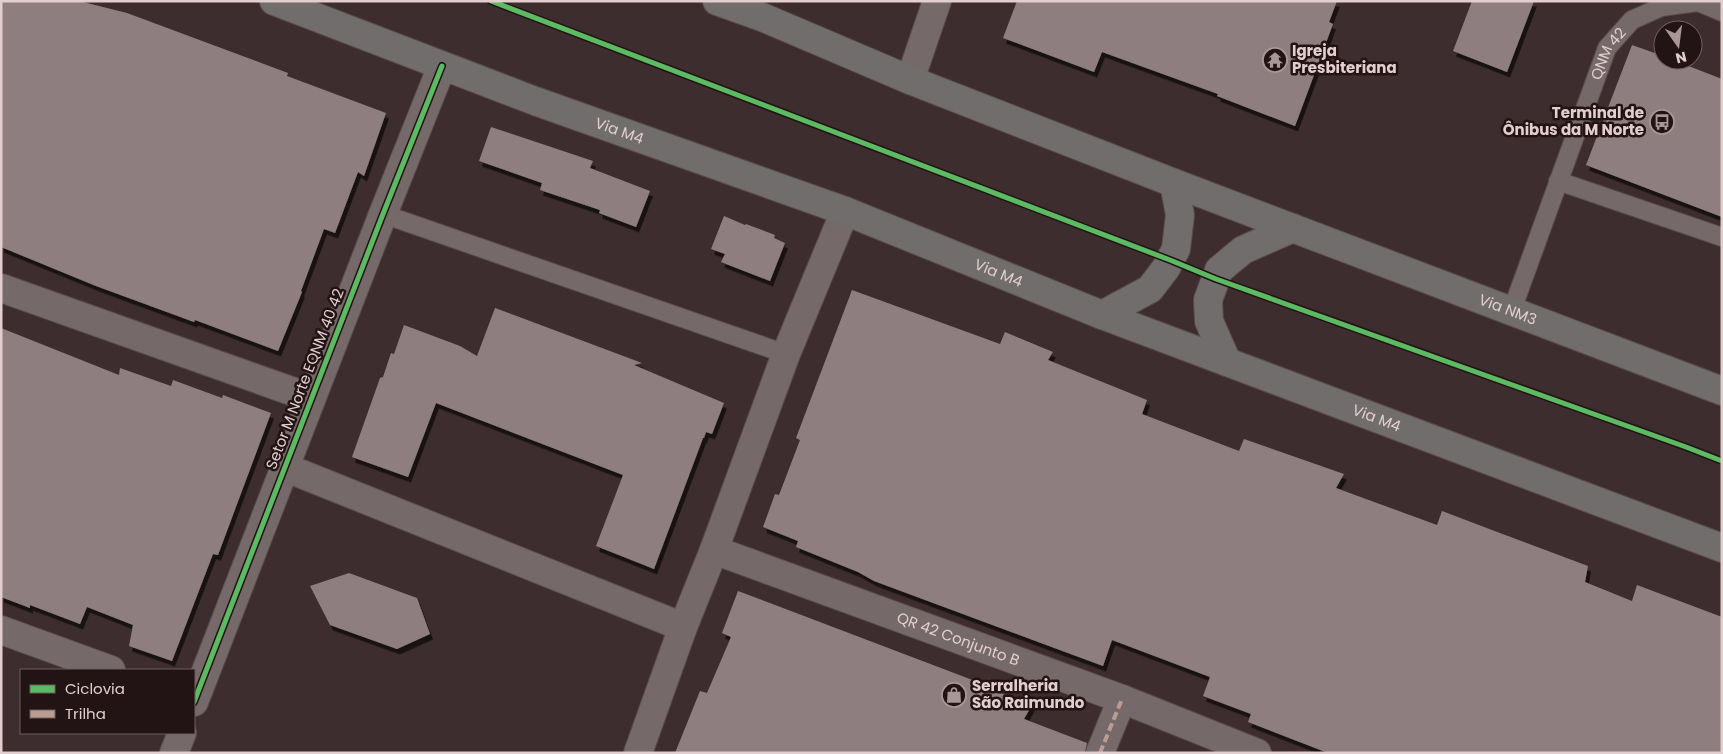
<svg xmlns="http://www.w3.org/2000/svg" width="1723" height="754" font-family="Poppins,sans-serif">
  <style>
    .building { fill: #8e7e7f; filter: url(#shadow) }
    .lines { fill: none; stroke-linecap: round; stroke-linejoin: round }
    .lane-casing { stroke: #594b4c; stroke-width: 20 }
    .street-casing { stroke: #594b4c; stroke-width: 30 }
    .secondary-casing { stroke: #594b4c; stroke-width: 30 }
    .lane { stroke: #76696a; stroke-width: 18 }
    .street { stroke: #76696a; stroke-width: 28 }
    .secondary { stroke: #716d6c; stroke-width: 28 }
    .quiet { stroke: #b99d93; stroke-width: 4; stroke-dasharray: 8 4; stroke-linecap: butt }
    .cycleway-casing { stroke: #221414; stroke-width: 8 }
    .cycleway { stroke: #5cba63; stroke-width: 5 }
    .labels { text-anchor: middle; stroke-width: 5; stroke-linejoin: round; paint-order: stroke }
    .poi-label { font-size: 15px; font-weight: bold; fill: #e3cecf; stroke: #221414; text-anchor: start }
    .street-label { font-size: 15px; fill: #e3cecf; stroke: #221414 }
  </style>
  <defs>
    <filter id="shadow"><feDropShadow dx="3" dy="5.5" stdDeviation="0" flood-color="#0009"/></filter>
  </defs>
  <rect width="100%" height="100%" fill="#3e2d2e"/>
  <!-- building -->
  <path class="building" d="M6 1H79L127 13 288 73 287 76 386 113 364 176 358 172 335 233 324 229 301 291 302 292 278 351 195 320 194 322 96 286 1 247V3Z
    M1017 1H1337L1329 22 1333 24 1295 126 1217 96 1218 94 1102 52 1094 72 1003 38Z
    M1472 1H1534L1507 72 1453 51Z
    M1632 45 1663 56V60H1673L1722 79V217L1586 165Z
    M491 127 593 161 590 168 650 191 636 227 599 213 600 210 540 190 542 183 479 161Z
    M724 216 745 225 746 224 775 235 774 238 785 243 770 281 721 262 725 254 711 249Z
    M852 290 1000 344 1005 332 1053 352 1048 360 1147 400 1142 414 1239 451 1244 439 1344 474 1336 488 1437 525 1442 511 1492 530 1588 566 1585 582 1632 601 1637 585 1722 617V753H1328L1248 722 1251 714 1203 696 1210 677 1112 640 1103 666 874 581 858 572 796 547 798 541 763 527 775 494 779 495 800 440 796 438Z
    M495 308 642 363 634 365 724 403 712 434 706 432 704 438H703L654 569 596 546 623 475 436 403 408 477 352 457 380 378 383 377 391 353 394 354 404 325 460 346 477 356Z
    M1 328 119 375 120 368 171 386 173 380 222 398 223 395 271 413 218 555 213 554 172 661 129 646 133 625 87 607 80 624 30 605V608L1 597Z
    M349 573 417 598 430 634 397 649 330 625 310 586Z
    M738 591 983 684 982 686 1032 705 1024 719 1087 743 1085 753H675L700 691 707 693 731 637 722 633Z"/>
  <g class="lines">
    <defs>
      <g id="lane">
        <path d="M1558 181 1722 237"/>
        <path d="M383 214 786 354"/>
        <path id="s1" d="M1512 310 1607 48 1632 20 1661 7 1698 2 1722 12"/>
      </g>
      <g id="street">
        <path d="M910 80 937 1"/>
        <path d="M1 288 311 398"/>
        <path d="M284 467 683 627"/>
        <path id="s2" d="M714 550 1122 699 1257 753"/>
        <path d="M1 630 111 670"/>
        <path d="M194 702 383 214 442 66"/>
        <path d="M174 753 182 733"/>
        <path d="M638 753 683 627 714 550 786 354 845 211"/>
        <path d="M1100 753 1122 699"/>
      </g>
      <g id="secondary">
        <path id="s3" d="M274 1 535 101 845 211 1102 315 1722 548"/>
        <path id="s4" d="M717 1 762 17 910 80 1174 183 1722 391"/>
        <path d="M1102 315 1150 289 1166 268 1176 249 1180 215 1174 183"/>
        <path d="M1227 362 1209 321 1208 300 1219 270 1243 250 1293 228"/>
      </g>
    </defs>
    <!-- lane casing -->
    <use href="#lane" class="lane-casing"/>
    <!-- street casing -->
    <use href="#street" class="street-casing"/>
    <!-- secondary casing -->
    <use href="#secondary" class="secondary-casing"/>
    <!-- lane -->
    <use href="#lane" class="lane"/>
    <!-- street -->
    <use href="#street" class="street"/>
    <!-- secondary -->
    <use href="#secondary" class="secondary"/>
    <!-- quiet -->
    <path class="quiet" d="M1100 753 1122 699"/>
    <defs>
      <path id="cycleway" d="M491 1 1170 260 1216 279 1686 447 1722 461
        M194 702 383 214 442 66"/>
    </defs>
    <!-- cycleway casing -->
    <use href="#cycleway" class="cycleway-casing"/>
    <!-- cycleway -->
    <use href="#cycleway" class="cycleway"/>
  </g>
  <!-- icons -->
  <defs>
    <symbol id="temple-ring" viewBox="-11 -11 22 22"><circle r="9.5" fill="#221414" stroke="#a99697" stroke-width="1.5"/><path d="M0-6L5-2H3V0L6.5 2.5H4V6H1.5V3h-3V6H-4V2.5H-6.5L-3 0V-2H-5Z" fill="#a99697"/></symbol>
    <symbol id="bus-ring" viewBox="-11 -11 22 22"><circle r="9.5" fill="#221414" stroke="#a99697" stroke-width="1.5"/><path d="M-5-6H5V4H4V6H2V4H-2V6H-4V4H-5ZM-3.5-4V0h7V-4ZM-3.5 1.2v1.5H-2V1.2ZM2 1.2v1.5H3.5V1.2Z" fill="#a99697"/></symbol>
    <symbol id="shop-ring" viewBox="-11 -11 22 22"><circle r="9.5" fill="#221414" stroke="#a99697" stroke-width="1.5"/><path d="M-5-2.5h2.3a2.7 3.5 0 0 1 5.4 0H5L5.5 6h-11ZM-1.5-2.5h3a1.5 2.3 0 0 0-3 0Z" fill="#a99697"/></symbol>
  </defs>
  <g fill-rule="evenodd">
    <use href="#temple-ring" x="1261" y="46" width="28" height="28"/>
    <use href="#bus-ring" x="1648" y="108" width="28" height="28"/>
    <use href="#shop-ring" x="940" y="681" width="28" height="28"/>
  </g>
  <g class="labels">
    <!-- poi labels -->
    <g class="poi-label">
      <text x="1292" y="56">Igreja<tspan x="1292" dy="17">Presbiteriana</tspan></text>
      <text x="1644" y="118" text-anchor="end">Terminal de<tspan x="1644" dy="17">Ônibus da M Norte</tspan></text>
      <text x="972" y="691">Serralheria<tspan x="972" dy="17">São Raimundo</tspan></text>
    </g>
    <!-- street labels -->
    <g class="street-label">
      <text dy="5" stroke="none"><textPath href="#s1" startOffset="274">QNM 42</textPath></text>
      <text dy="5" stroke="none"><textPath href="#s3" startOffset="369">Via M4</textPath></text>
      <text dy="5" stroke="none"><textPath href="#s3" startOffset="774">Via M4</textPath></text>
      <text dy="5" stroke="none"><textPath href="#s4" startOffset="849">Via NM3</textPath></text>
      <text transform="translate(305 379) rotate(-69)" y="5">Setor M Norte EQNM 40 42</text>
      <text dy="5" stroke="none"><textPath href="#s3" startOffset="1179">Via M4</textPath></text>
      <text dy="5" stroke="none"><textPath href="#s2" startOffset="260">QR 42 Conjunto B</textPath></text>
    </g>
  </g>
  <!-- border -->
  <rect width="1723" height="754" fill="none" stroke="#e3cecf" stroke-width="5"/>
  <!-- legend -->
  <rect x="20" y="669" width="175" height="65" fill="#221414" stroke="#6f5e5f"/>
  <rect x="30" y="685" width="25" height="8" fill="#5cba63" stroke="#6f5e5f"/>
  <text x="65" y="694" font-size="15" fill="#e3cecf">Ciclovia</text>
  <rect x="30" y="710" width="25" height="8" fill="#b99d93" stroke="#6f5e5f"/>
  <text x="65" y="719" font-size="15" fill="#e3cecf">Trilha</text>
  <!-- north arrow -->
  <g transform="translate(1678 45) rotate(166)"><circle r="24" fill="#221414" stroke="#6f5e5f"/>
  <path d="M0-4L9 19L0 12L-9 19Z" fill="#a99697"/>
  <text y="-8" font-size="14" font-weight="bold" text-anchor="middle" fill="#e3cecf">N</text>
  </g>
</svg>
